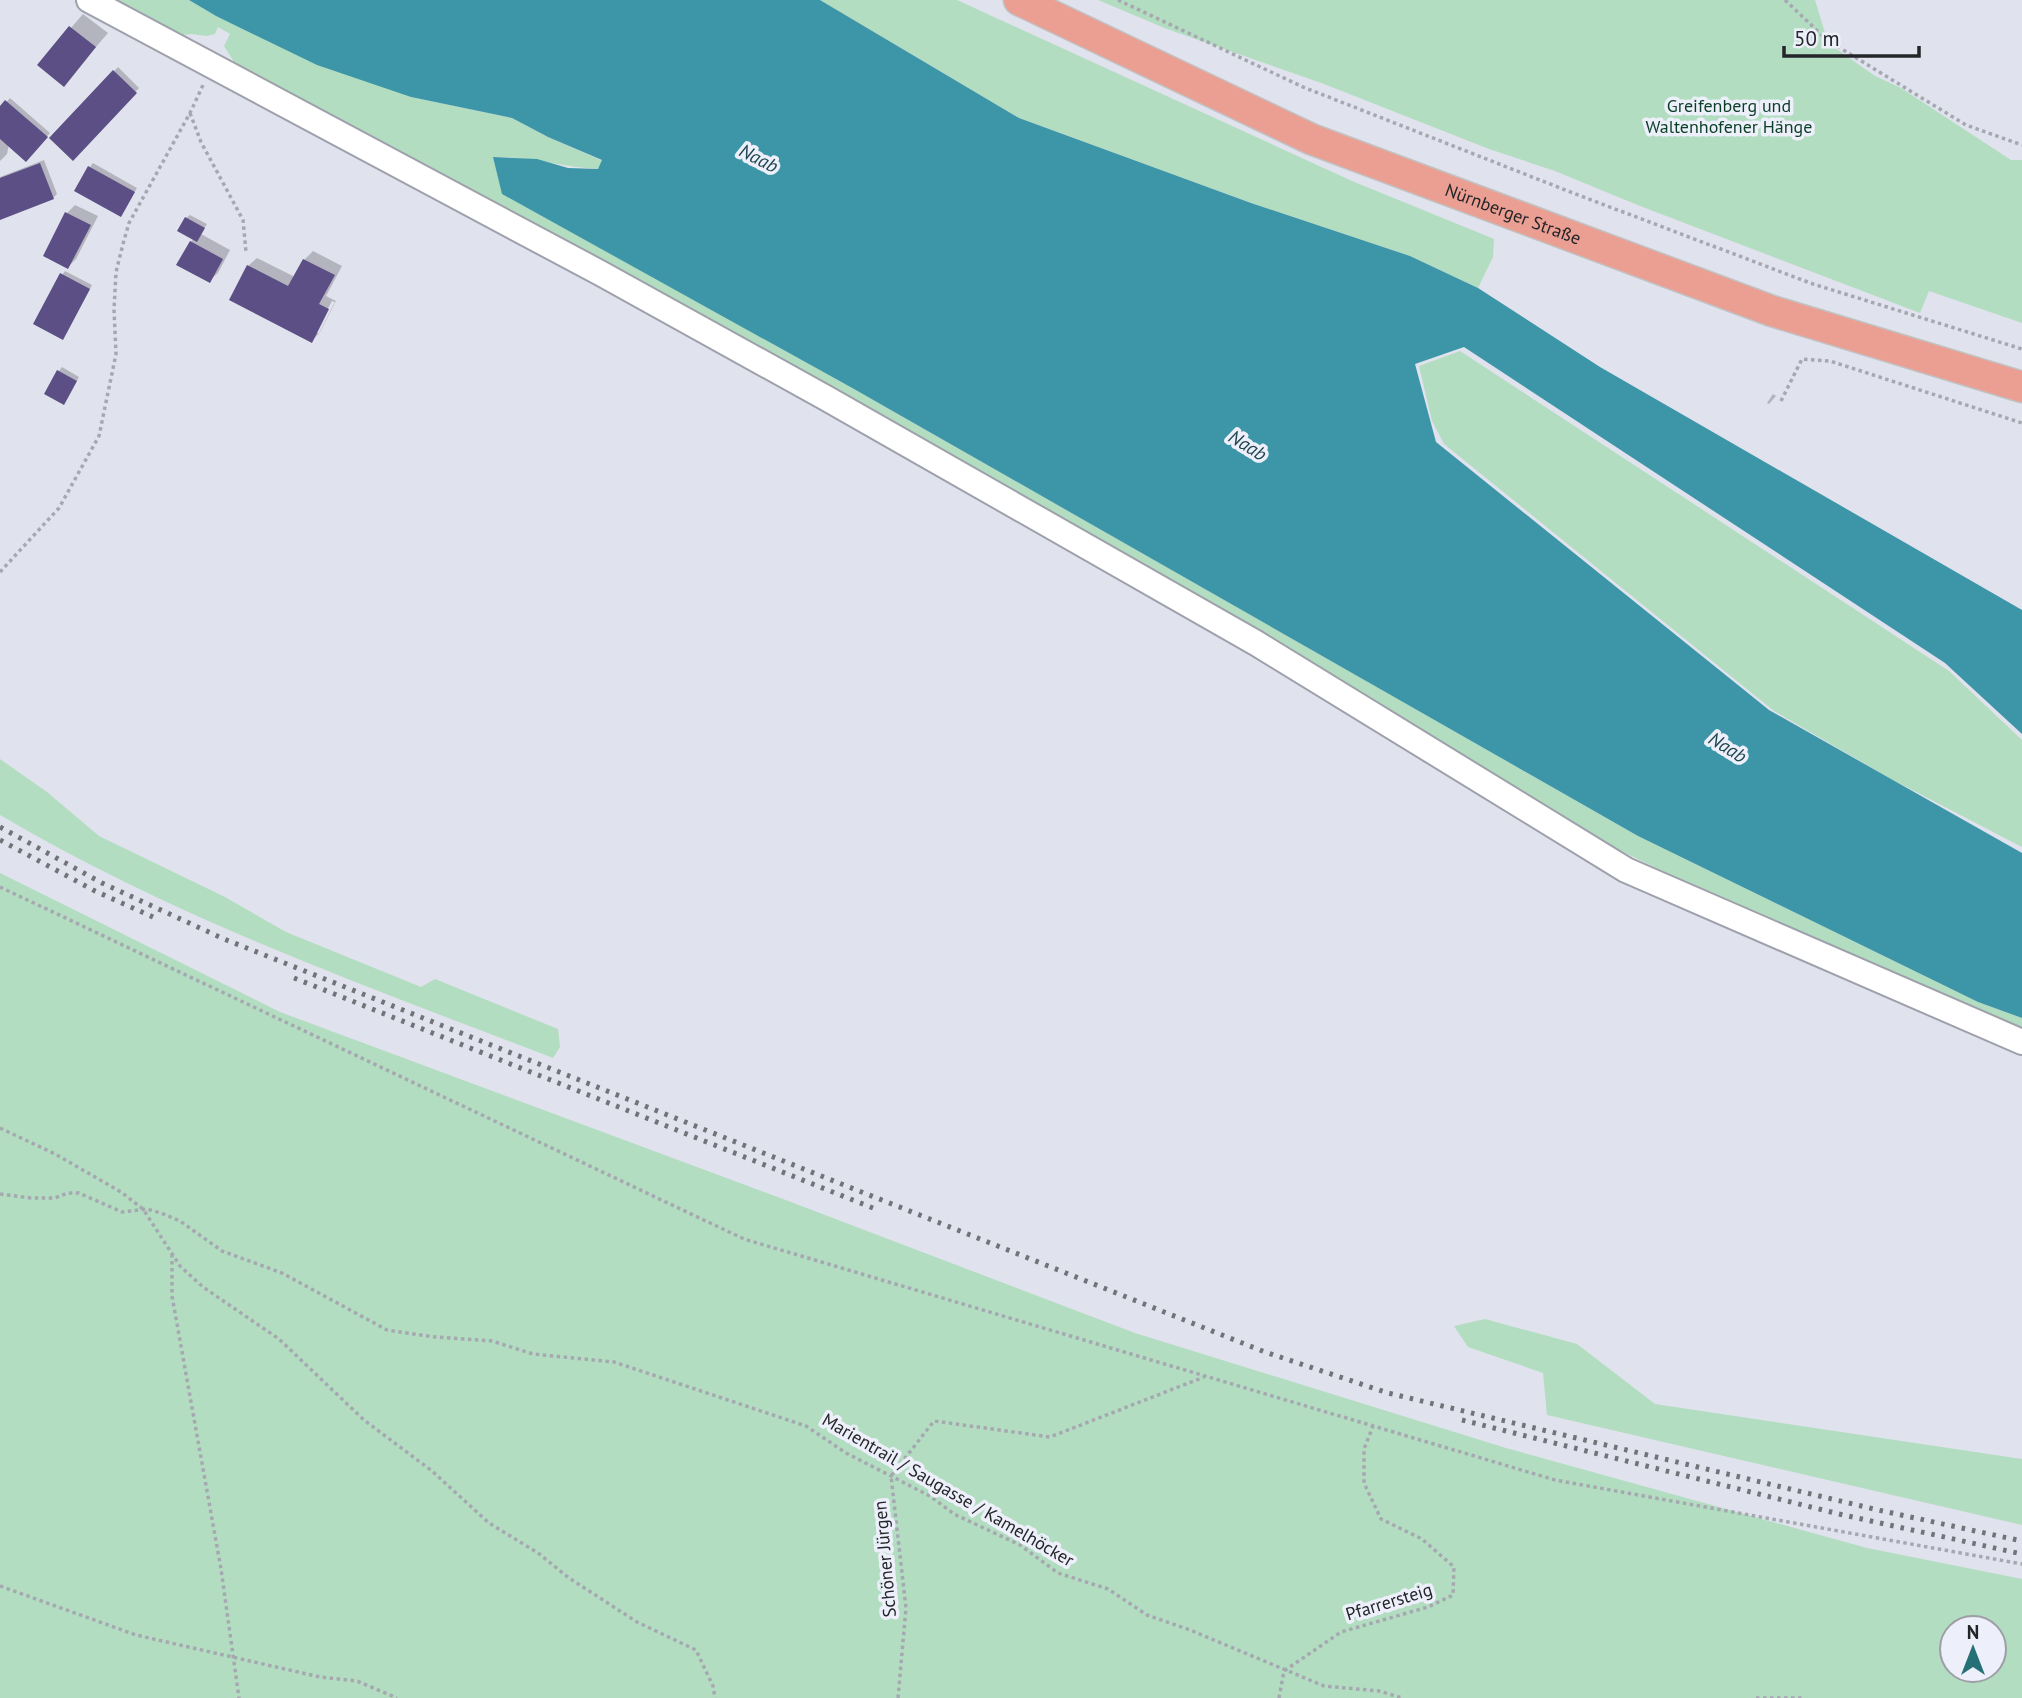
<svg xmlns="http://www.w3.org/2000/svg" width="2022" height="1698" font-family="'PT Sans',sans-serif">
  <style>
    .green { fill: #b3ddc1; fill-rule: evenodd }
    .water { fill: #3d96a8 }
    .shadow { fill: #0003; fill-rule: evenodd }
    .building { fill: #5b4f85 }
    .lines { fill: none; stroke-linecap: round; stroke-linejoin: round }
    .minor-casing { stroke: #9ea0ab; stroke-width: 28 }
    .major-casing { stroke: #c2c2c3; stroke-width: 33 }
    .path { stroke: #a6a8b1; stroke-width: 3.5; stroke-dasharray: 3.5 3.5; stroke-linecap: butt }
    .minor { stroke: #fff; stroke-width: 24 }
    .major { stroke: #eb9e92; stroke-width: 30 }
    .rail { stroke: #717379; stroke-width: 5; stroke-dasharray: 3.5 7; stroke-linecap: butt }
    .labels { text-anchor: middle; stroke-width: 7; stroke-linejoin: round; paint-order: stroke }
    .park-label { font-size: 18px; fill: #0b3f25; stroke: #edeffa }
    .street-label { font-size: 18px; fill: #242529; stroke: #edeffa }
    .water-label { font-size: 19px; font-style: italic; fill: #1f4750; stroke: #edeffa }
  </style>
  <rect width="100%" height="100%" fill="#e0e2ed"/>
  <!-- green -->
  <path class="green" d="M103 0H189L216 16 411 97 512 118 548 137 603 161 598 169C562 167 528 156 493 157L503 194 854 389 1638 836 1978 1002 2022 1018V1031L1774 926 1585 833 236 65 224 46 230 34 218 27 215 34 207 36 191 34 173 36Z
    M820 0H957L1352 181 1494 239 1493 257 1478 288 1410 256 1251 203 1019 118Z
    M1098 0H1815L1828 43 1875 76 1901 88 2011 160H2022V323L1929 291 1920 313 1640 206 1555 171 1489 149 1324 84 1167 29Z
    M1460 351 1949 671 2022 740V847L1891 779 1774 711 1444 444 1432 421 1419 366Z
    M0 759 47 792 99 836 225 897 286 932 421 987 435 979 558 1029 560 1047 553 1058C366 986 174 918 0 815Z
    M0 873 280 1012 783 1199 1135 1333 1506 1448 1867 1548 2022 1579V1698H0ZM1952 1628H1994V1670H1952Z
    M1485 1319 1577 1344 1655 1404 2022 1459V1525L1547 1415 1543 1373 1468 1347 1454 1326Z"/>
  <!-- water -->
  <path class="water" d="M189 0H820L1019 118 1251 203 1410 256 1478 288 1600 367 2022 610V734L1945 663 1464 347 1415 364 1436 442 1769 710 2022 853V1018L1978 1002 1638 836 854 389 502 194 493 157 537 159 568 168 598 169 602 160 548 137 512 118 411 97 317 65 216 16Z"/>
  <!-- shadow -->
  <path class="shadow" d="M83 14 108 33 64 84 40 64Z
    M118 67 139 88 73 158 51 138Z
    M10 98 50 133 26 159 9 144 7 154 0 161V109Z
    M44 160 57 194 53 198 0 215V177Z
    M93 163 137 188 121 215 90 167Z
    M75 205 98 216 76 259 68 267 67 213Z
    M190 215 207 224 201 234 230 250 218 273 209 281 191 242 194 238 186 218Z
    M313 251 342 266 326 296 336 301 320 332 312 341 248 266 257 258 295 277 304 260ZM332 301 335 302 319 333H315Z
    M65 271 92 285 66 334 62 275Z
    M62 367 79 377 67 399 59 371Z
    M1773 394 1776 396 1769 404 1767 403Z"/>
  <!-- building -->
  <path class="building" d="M69 26 96 47 64 87 37 65Z
    M113 70 137 93 73 161 49 138Z
    M5 100 48 137 26 162 0 139V106Z
    M40 163 54 199 0 220V178Z
    M88 166 135 192 121 217 74 191Z
    M65 212 91 225 68 269 43 256Z
    M185 217 205 228 197 242 177 231Z
    M190 241 223 259 210 283 176 265Z
    M303 259 335 275 319 304 329 309 312 343 229 300 247 265 288 286Z
    M60 273 90 289 63 340 33 324Z
    M57 370 77 381 64 405 44 394Z"/>
  <g class="lines">
    <defs>
      <path id="minor" d="M89 0 602 274 826 398 1256 643 1626 870 2022 1042"/>
      <g id="major">
        <path id="s1" d="M1019 0 1311 139 1772 311 2022 387"/>
      </g>
    </defs>
    <!-- minor casing -->
    <use href="#minor" class="minor-casing"/>
    <!-- major casing -->
    <use href="#major" class="major-casing"/>
    <!-- path -->
    <path class="path" d="M1118 0 1303 87 1573 193 1813 284 2022 349
      M1785 0 1827 40 1966 125 2022 145
      M190 113 201 142 243 220 246 252
      M1781 401 1802 359 1830 361 2022 423
      M0 572 59 508 99 436 116 354 114 310 116 272 123 244 129 223 190 113 204 83
      M0 887 744 1239 1555 1480 2022 1564
      M0 1128 55 1154 121 1192 143 1209 180 1266 203 1287 279 1339 364 1420 432 1471 489 1523 538 1553 569 1578 637 1622 696 1650 713 1686 715 1698
      M0 1194 31 1198H55L68 1193H79L122 1212 147 1209 161 1213 180 1221 222 1251 282 1273 387 1330 435 1337 492 1341 533 1354 614 1362 806 1426 846 1453 930 1496 954 1514 1020 1545 1058 1573 1108 1589 1147 1615 1190 1630 1324 1686 1379 1691 1402 1698
      M172 1254V1296L221 1569 239 1698
      M0 1586 136 1635 320 1677 357 1681 397 1698
      M898 1698 906 1608 891 1476 934 1421 1050 1437 1204 1377
      M1279 1698 1284 1671 1341 1632 1428 1607 1453 1595 1454 1567 1422 1539 1381 1519 1364 1483V1449L1373 1426
      M1756 1698H1802"/>
    <!-- minor -->
    <use href="#minor" class="minor"/>
    <!-- major -->
    <use href="#major" class="major"/>
    <!-- rail -->
    <path class="rail" d="M0 827 102 883 224 939 1265 1352 1388 1393 1878 1510 2022 1541
      M0 840 95 891 153 917
      M294 978 873 1208
      M1462 1420 1839 1514 2022 1554"/>
  </g>
  <g class="labels">
    <!-- park labels -->
    <g class="park-label">
      <text x="1729" y="112">Greifenberg und<tspan x="1729" dy="21">Waltenhofener Hänge</tspan></text>
    </g>
    <!-- street labels -->
    <g class="street-label">
      <text dy="6" stroke="none"><textPath href="#s1" startOffset="539">Nürnberger Straße</textPath></text>
      <text transform="translate(948 1490) rotate(30)" y="6">Marientrail / Saugasse / Kamelhöcker</text>
      <text transform="translate(885 1559) rotate(-95)" y="6">Schöner Jürgen</text>
      <text transform="translate(1389 1602) rotate(-17)" y="6">Pfarrersteig</text>
    </g>
    <!-- water labels -->
    <g class="water-label">
      <text transform="translate(759 158) rotate(27)" y="7">Naab</text>
      <text transform="translate(1248 445) rotate(32)" y="7">Naab</text>
      <text transform="translate(1728 747) rotate(32)" y="7">Naab</text>
    </g>
  </g>
  <!-- north arrow -->
  <g transform="translate(1973 1649)"><circle r="33" fill="#edeffa" stroke="#9d9ea6" stroke-width="2"/>
  <path d="M0-5L12 26L0 18L-12 26Z" fill="#256f77"/>
  <text y="-10" font-size="19" font-weight="bold" text-anchor="middle" fill="#242529">N</text>
  </g>
  <!-- scale -->
  <path d="M1784 46v10h135v-10" fill="none" stroke="#242529" stroke-width="3.5"/>
  <text x="1794" y="46" font-size="21" fill="#242529" stroke="#edeffa" stroke-width="5" paint-order="stroke">50 m</text>
</svg>
